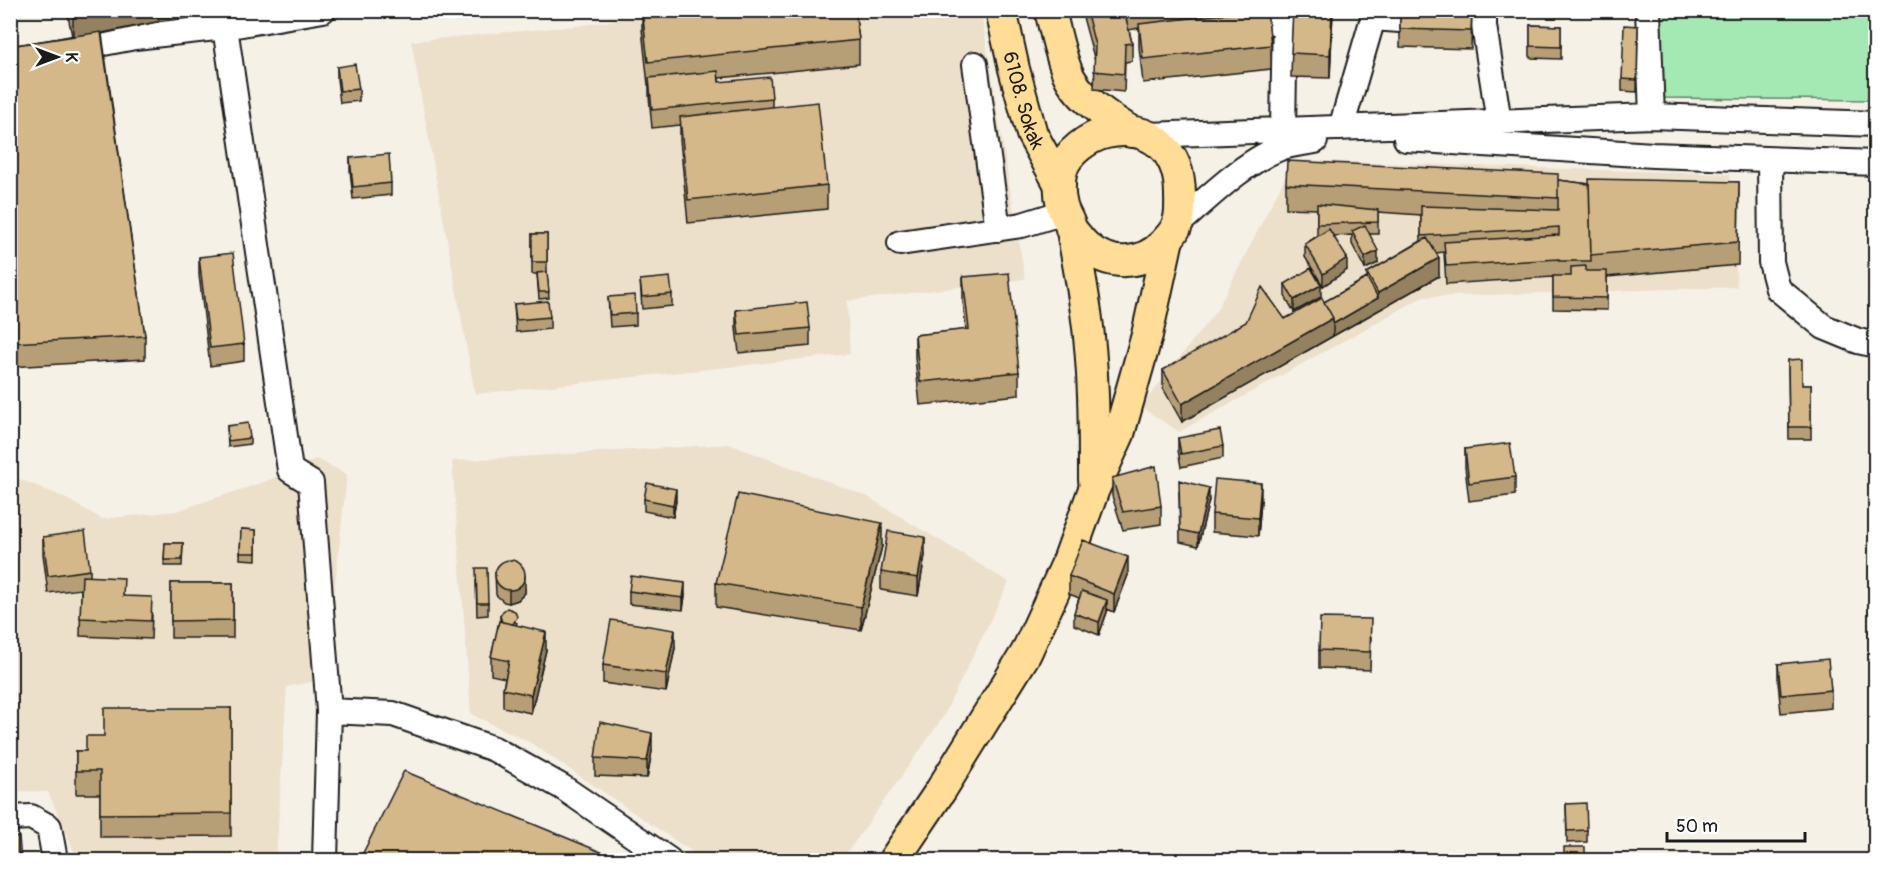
<svg xmlns="http://www.w3.org/2000/svg" width="1886" height="871" font-family="Pangolin,sans-serif">
  <style>
    .built { fill: #ece0cb }
    .green { fill: #a4e9b4; stroke: #608268; stroke-width: 1.5 }
    .lines { fill: none; stroke-linecap: round; stroke-linejoin: round }
    .minor-casing { stroke: #1c1c1c; stroke-width: 28 }
    .major-casing { stroke: #1c1c1c; stroke-width: 34 }
    .minor { stroke: #fff; stroke-width: 24 }
    .major { stroke: #ffdd96; stroke-width: 30 }
    .wall { fill: #b69e76; stroke: #1c1c1c; stroke-width: 1.5 }
    .shaded-wall { fill: #948160; stroke: #1c1c1c; stroke-width: 1.5 }
    .building { fill: #d4b889; stroke: #1c1c1c; stroke-width: 1.5 }
    .labels { text-anchor: middle; stroke-width: 4.5; stroke-linejoin: round; paint-order: stroke }
    .street-label { font-size: 20px; fill: #1c1c1c; stroke: #fff }
  </style>
  <rect width="100%" height="100%" fill="#f6f1e7"/>
  <filter id="ink" filterUnits="userSpaceOnUse"><feTurbulence type="fractalNoise" baseFrequency=".0167" numOctaves="2"/><feDisplacementMap in="SourceGraphic" scale="12" xChannelSelector="R" yChannelSelector="G"/><feConvolveMatrix kernelMatrix="1 2 1 2 8 2 1 2 1" color-interpolation-filters="sRGB"/></filter>
  <g filter="url(#ink)">
    <!-- built -->
    <path class="built" d="M678 11H981L1025 279 847 301 850 354 475 394 411 41 576 26Z
      M1294 160 1730 174 1737 287 1423 297 1179 432 1141 407 1218 308Z
      M729 444 866 496 1009 582 942 719 842 860H704L529 742 471 714 452 461Z
      M316 459 347 474 325 679 287 687 276 860H78L48 792 11 791 10 475 61 496 102 519 176 511 264 482Z"/>
    <!-- green -->
    <path class="green" d="M1654 11H1875V100L1660 98Z"/>
    <g class="lines">
      <defs>
        <path id="minor" d="M1484 10V26L1499 122
          M1648 10 1652 116
          M1235 26 1284 20
          M225 27 290 470 311 483 329 711
          M10 61 135 37 225 27 323 10
          M975 64 998 229
          M1341 128 1373 18 1400 20
          M1283 130 1285 10
          M1148 135 1652 116 1876 124
          M1406 139 1653 155 1876 163
          M1770 160 1771 262 1778 289 1824 327 1858 341 1876 345
          M1178 224C1207 199 1247 159 1283 147 1293 144 1304 143 1315 141
          M900 243 1022 225 1064 212
          M10 818 31 817 49 827 55 860
          M325 860 329 711 393 714 494 749 562 787 669 860"/>
        <g id="major">
          <path id="s1" d="M1001 10 1014 69 1032 134 1060 185"/>
          <path d="M1050 10C1055 30 1059 50 1066 69 1075 96 1109 118 1132 132"/>
          <path d="M1071 229C1076 234 1080 241 1086 246 1109 267 1142 266 1163 244 1169 238 1176 230 1178 222 1181 213 1180 203 1180 195 1180 151 1151 123 1106 133 1089 137 1067 152 1062 170 1059 181 1059 194 1062 206 1064 214 1070 222 1072 231 1077 257 1082 285 1086 312 1094 367 1094 424 1094 480"/>
          <path d="M894 860 941 790 1026 653 1068 561 1094 489 1119 434 1147 335 1168 239"/>
        </g>
      </defs>
      <!-- minor casing -->
      <use href="#minor" class="minor-casing"/>
      <!-- major casing -->
      <use href="#major" class="major-casing"/>
      <!-- minor -->
      <use href="#minor" class="minor"/>
      <!-- major -->
      <use href="#major" class="major"/>
    </g>
    <!-- wall -->
    <path class="wall" d="M67 10H181L171 12V19L102 34 145 336V359L10 367V46L72 36Z
      M642 10H855L859 40V64L719 78V82L772 98V107L827 185V209L688 223 680 140V125L652 128 649 96V85H648L642 29Z
      M1081 10H1279V13L1267 14 1271 45V69L1143 83 1139 47V28L1129 30 1132 43V61L1125 62 1124 92 1094 89 1095 61Z
      M1293 10H1333L1330 78 1291 77Z
      M1400 10H1472L1471 49 1400 47Z
      M1530 25 1561 26V59L1530 58Z
      M1638 26 1637 92 1622 91V79Z
      M337 67 359 89V101L340 103 337 79Z
      M350 158 391 183V195L353 199 350 170Z
      M1558 180 1589 184 1739 182 1738 265 1607 277V310L1553 309V277L1446 284 1444 252 1436 253 1439 276 1182 422 1163 388V370L1324 302 1367 278V273L1421 241V215L1378 212V234H1369L1378 263 1365 269 1352 244V235L1333 236 1347 270 1323 286 1305 257V244L1317 236V209L1286 208V184Z
      M532 234H547V274L549 298 539 299 537 274H532Z
      M199 257 244 344V361L210 366 199 275Z
      M963 277 1019 372V395L920 405 915 358V335L966 330 963 301Z
      M640 280 672 294V306L642 309Z
      M1285 284 1321 297 1294 312 1285 296Z
      M608 297 636 313V325L610 327Z
      M514 304 550 317V329L516 332Z
      M736 310 810 328V346L739 353 736 328Z
      M1788 360 1802 385H1811V439H1789Z
      M227 426 250 438V444L228 447Z
      M1178 438 1223 446V458L1181 467 1178 450Z
      M1465 449 1515 477V495L1469 501 1465 467Z
      M1112 478 1161 506V524L1123 530 1112 496Z
      M1179 492 1209 500 1198 546 1180 542Z
      M644 499 676 501 673 517 644 511Z
      M1261 501 1258 536 1212 532V514Z
      M241 529 256 530V560L240 559Z
      M43 537 90 570V577L124 596 152 615 151 639 80 636 81 589 48 593 43 554Z
      M165 543H183L182 566H164Z
      M882 546 861 630 716 607V583Z
      M925 555 918 596 881 590V572Z
      M495 572 525 588V593L518 600 509 603 504 602 496 595Z
      M1128 575 1114 612 1107 609V612L1099 635 1074 625V613L1079 598 1069 594V576Z
      M476 580 488 603V615L477 616Z
      M171 583H233V638H171Z
      M629 591 685 595 683 610 629 604Z
      M500 616 517 623 516 625 546 650 531 713 503 707V689L505 678 491 675V657L500 621Z
      M1371 637 1370 670 1319 668V650Z
      M675 648 666 692 603 683V665Z
      M1778 664 1831 690V708L1781 713 1778 682Z
      M1873 677H1875V719H1873Z
      M231 708V836L100 837V794H76V751H86L104 736Z
      M652 751 647 778 595 776V758Z
      M1566 804 1587 830V842L1567 843Z
      M363 853 623 861H363Z"/>
    <!-- shaded-wall -->
    <path class="shaded-wall" d="M100 10H171V19L73 39V16Z
      M1332 10H1333L1330 78V55Z
      M1378 251V263L1365 269V257Z
      M1347 258V270L1323 286V274Z
      M1439 258V276L1333 336V324L1378 298V293Z
      M1321 285V297L1294 312V300Z
      M1333 318V336L1182 422V404Z
      M1261 483V501L1258 536V518Z
      M1209 488V500L1198 546V534Z
      M676 489V501L673 517V505Z
      M882 523V546L861 630V607Z
      M925 537V555L918 596V578Z
      M1128 557V575L1114 612V594Z
      M525 576V593L518 600 509 603V591Z
      M685 583V595L683 610V598Z
      M1107 600V612L1099 635V622Z
      M675 630V648L666 692V674Z
      M546 632V650L531 713V695Z
      M652 733V751L647 778V761Z"/>
    <!-- building -->
    <path class="building" d="M72 10H100L73 16Z
      M642 10H855L859 40 648 62Z
      M1086 10H1124L1132 43 1125 44 1124 74 1094 71 1095 45Z
      M1261 10H1267L1271 45 1143 59 1139 24Z
      M1293 10H1332L1330 55 1291 53Z
      M1400 10H1472L1471 31 1400 29Z
      M1530 25 1561 26V47L1530 46Z
      M1624 25 1638 26 1637 80 1622 79Z
      M101 32 145 336 10 343V46Z
      M355 64 359 89 340 91 337 67Z
      M718 71 719 82 770 77 772 98 652 110 649 78Z
      M818 102 827 185 688 200 680 117Z
      M389 154 391 183 353 187 350 158Z
      M1287 161 1558 174V198L1286 184Z
      M1589 179 1739 182 1738 242 1591 255Z
      M1558 180 1589 184 1591 261H1559V259L1446 266 1444 242 1559 235V227L1421 236V206L1558 210Z
      M1317 204 1378 210V222L1317 224Z
      M1365 225 1378 251 1365 257 1352 231Z
      M1329 229 1347 258 1323 274 1305 244Z
      M532 234H547V262H532Z
      M1427 238 1439 258 1378 293 1367 273Z
      M233 253 244 344 210 348 199 257Z
      M1586 266V271H1607V298L1553 297V276H1571V267Z
      M1311 268 1321 285 1294 300 1285 284Z
      M547 272 549 292H539L537 273Z
      M1009 273 1019 372 920 382 915 335 969 329 963 277Z
      M670 277 672 294 642 297 640 280Z
      M1367 278 1378 298 1333 324V318L1324 302Z
      M1262 287 1285 319 1322 298 1333 318 1182 404 1163 370 1246 322Z
      M635 295 636 313 610 315 608 297Z
      M548 301 550 317 516 320 514 304Z
      M807 302 810 328 739 335 736 310Z
      M1802 359V385H1811V427H1789L1788 360Z
      M248 423 250 438 228 441 227 426Z
      M1220 430 1223 446 1181 454 1178 438Z
      M1510 443 1515 477 1469 483 1465 449Z
      M1156 466 1161 506 1123 512 1112 478Z
      M1215 479 1261 483 1258 518 1212 514Z
      M1179 480 1209 488 1198 534 1180 530Z
      M647 483 676 489 673 505 644 499Z
      M738 494 882 523 861 607 716 583Z
      M241 529 256 530V553H240Z
      M85 531 90 570 48 576 43 537Z
      M888 531 925 537 918 578 881 572Z
      M1083 540 1128 557 1114 594 1069 576Z
      M165 543H183L182 560H164Z
      M495 575a15 15 0 1 1 30 0a15 15 0 1 1-30 0Z
      M476 568H487L488 603H477Z
      M82 576 124 578 123 596 152 597 151 621 80 618Z
      M631 576 685 583 683 598 629 591Z
      M171 583H233V620L171 621Z
      M1082 591 1107 600 1099 622 1074 613Z
      M507 608 515 611 517 617 513 624 502 622 500 616 503 611Z
      M1320 618 1371 619 1370 652 1319 650Z
      M611 620 675 630 666 674 603 665Z
      M499 621 546 632 531 695 503 689 509 661 491 657Z
      M1828 659 1831 690 1781 695 1778 664Z
      M1873 677H1875V706H1873Z
      M104 708H231V813L100 814V771H76V751H86V736H104Z
      M600 722 652 733 647 761 595 758Z
      M404 771 623 861H378L363 853Z
      M1586 803 1587 830 1567 831 1566 804Z
      M19 837 21 861H10V838Z
      M1564 847H1585V861H1564Z"/>
  </g>
  <g class="labels">
    <!-- street labels -->
    <g class="street-label">
      <text dy="7" stroke="none"><textPath href="#s1" startOffset="93">6108. Sokak</textPath></text>
    </g>
  </g>
  <!-- margin -->
  <rect width="1886" height="871" fill="none" stroke="#fff" stroke-width="36"/>
  <rect x="18" y="18" width="1850" height="835" fill="none" stroke="#1c1c1c" stroke-width="2" filter="url(#ink)"/>
  <!-- north arrow -->
  <g transform="translate(57 57) rotate(90)" stroke="#ffffff" stroke-width="4.5" paint-order="stroke">
  <path d="M0-4.5L10 22L0 15L-10 22Z" fill="#1c1c1c"/>
  <text y="-9" font-size="16" font-weight="bold" text-anchor="middle" fill="#1c1c1c">K</text>
  </g>
  <!-- scale -->
  <path d="M1667 832v9h138v-9" fill="none" stroke="#1c1c1c" stroke-width="3"/>
  <text x="1676" y="832" font-size="18" fill="#1c1c1c" stroke="#ffffff" stroke-width="4.5" paint-order="stroke">50 m</text>
</svg>
